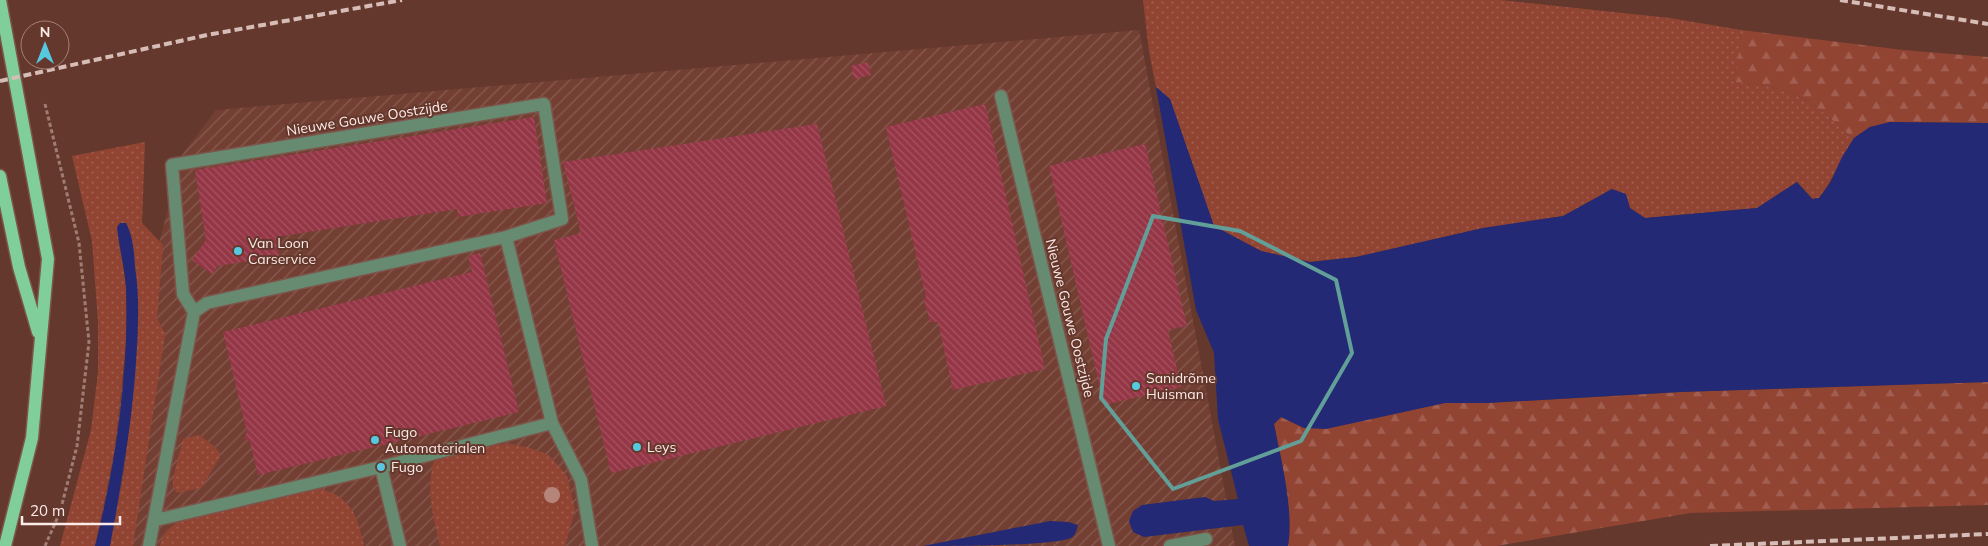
<svg xmlns="http://www.w3.org/2000/svg" width="1988" height="546" font-family="Mulish,sans-serif">
  <style>
    .industrial { fill: url(#industrial-furrows) }
    .grass { fill: url(#grass-dots) }
    .forest { fill: url(#forest-firs) }
    .water { fill: #232974 }
    .building { fill: url(#building-back-hatch) }
    .lines { fill: none; stroke-linecap: round; stroke-linejoin: round }
    .minor-casing { stroke: #7d554b; stroke-width: 15 }
    .major-casing { stroke: #7d554b; stroke-width: 15 }
    .path { stroke: #9f7d74; stroke-width: 3; stroke-dasharray: 4 2.5; stroke-linecap: butt }
    .minor { stroke: #668b71; stroke-width: 12 }
    .major { stroke: #80ce99; stroke-width: 12 }
    .rail { stroke: #d6bdb7; stroke-width: 4; stroke-dasharray: 8 4; stroke-linecap: butt }
    .tree { fill: #b68579 }
    .marked { fill: none; stroke: #629f98; stroke-width: 4; stroke-linejoin: round }
    .poi-dot { fill: #56c9e1; stroke: #65382d; stroke-width: 2 }
    .labels { text-anchor: middle; stroke-width: 4; stroke-linejoin: round; paint-order: stroke }
    .street-label { font-size: 14px; fill: #fdebe7; stroke: #65382d }
    .poi-label { font-size: 14px; fill: #fdebe7; stroke: #65382d; text-anchor: start }
  </style>
  <defs>
    <pattern id="industrial-furrows" width="10" height="10" patternUnits="userSpaceOnUse" patternTransform="scale(1.25)"><rect width="10" height="10" fill="#733f33"/><path d="M-1 1l2-2M0 10L10 0M9 11l2-2" fill="none" stroke="#885b51"/></pattern>
    <pattern id="grass-dots" width="8" height="8" patternUnits="userSpaceOnUse" patternTransform="scale(1.25)"><rect width="8" height="8" fill="#924433"/><path d="M2 2h.1M6 6h.1" fill="none" stroke="#a25f51" stroke-width="1.8" stroke-linecap="round"/></pattern>
    <pattern id="forest-firs" width="22" height="20" patternUnits="userSpaceOnUse" patternTransform="scale(1.25)"><rect width="22" height="20" fill="#924433"/><path d="M5 1l3.5 6h-7zM16 11l3.5 6h-7z" fill="#a25f51"/></pattern>
    <pattern id="building-back-hatch" width="6" height="6" patternUnits="userSpaceOnUse" patternTransform="scale(1.25)"><rect width="6" height="6" fill="#953646"/><path d="M-1 5l2 2M0 0l6 6M5-1l2 2" fill="none" stroke="#a55361"/></pattern>
  </defs>
  <rect width="100%" height="100%" fill="#65382d"/>
  <!-- industrial -->
  <path class="industrial" d="M1139 30 1235 546H80L182 155 216 110Z"/>
  <!-- grass -->
  <path class="grass" d="M1143 0H1500L1670 18 1741 30 1737 82C1765 85 1791 89 1815 106 1829 115 1840 129 1854 138 1842 158 1833 179 1819 198L1813 199 1797 182 1757 208 1645 218 1630 208 1612 189 1564 216 1483 228 1356 257 1310 262 1261 251 1214 226 1170 99 1156 87 1149 51Z
    M145 142 142 223 163 245 157 318 165 334 133 546H110L123 478 130 424 138 336 120 223 119 240 126 286 127 336 114 453 95 546H60L91 430 98 372V321L92 241 72 156Z
    M199 435 214 446 220 453 219 459 201 488 177 493 173 487V478L183 439Z
    M511 444 530 448 549 455 567 476 575 510 565 546H440C433 517 425 487 435 458L487 445Z
    M318 488C352 497 357 515 364 546H160C163 532 170 526 182 520Z"/>
  <!-- forest -->
  <path class="forest" d="M1741 30 1903 50 1988 57V123L1890 122 1870 127 1854 138C1840 129 1829 115 1815 106 1791 89 1765 85 1736 82Z
    M1988 382V505L1690 513 1496 546H1288C1294 510 1281 459 1274 424L1281 417 1304 428 1445 403H1487L1680 392Z"/>
  <!-- water -->
  <path class="water" d="M1156 87 1170 99 1214 226 1261 251 1310 262 1356 257 1483 228 1563 216 1612 189 1626 194 1630 208 1645 218 1757 208 1797 182 1812 199 1819 198 1830 183 1842 157 1854 138 1870 127 1890 122 1988 123V382L1680 392 1487 403H1445L1326 429 1304 428 1281 417 1274 424C1281 460 1294 510 1288 546H1249L1243 525 1144 537 1133 532 1129 521 1133 511 1142 505 1205 497 1214 501 1238 499 1218 419 1214 353 1196 310Z
    M120 223H126C133 236 134 251 135 267 140 298 138 330 136 362 132 424 121 485 110 546H95C116 463 129 374 126 288 125 268 119 248 117 227Z
    M1050 521 1068 522 1078 525C1076 531 1076 535 1071 538 1052 546 951 546 923 546Z"/>
  <!-- building -->
  <path class="building" d="M868 62 871 75 854 79 851 66Z
    M985 104 1045 369 953 390 938 322H930L924 300 926 297 886 127Z
    M534 117 547 203 458 217 457 209 276 237 279 256 218 266 212 274 192 260 206 240 195 170Z
    M817 124 886 406 611 473 554 240 581 233 563 162Z
    M1145 144 1187 326 1168 330 1181 387 1104 405 1049 166Z
    M480 253 519 412 258 475 250 442 244 438 247 432 223 332 472 272 468 256Z"/>
  <g class="lines">
    <defs>
      <path id="minor" d="M1001 96 1109 546
        M194 312 183 294 172 165 544 104 562 219 506 237
        M381 467 400 546
        M156 520 381 467 552 423
        M149 546 194 312 207 303 506 237 552 423 581 480 592 546
        M1170 546 1206 539"/>
      <path id="major" d="M0 0 48 259 32 438 5 546
        M0 176 19 267 38 332"/>
    </defs>
    <!-- minor casing -->
    <use href="#minor" class="minor-casing"/>
    <!-- major casing -->
    <use href="#major" class="major-casing"/>
    <!-- path -->
    <path class="path" d="M45 104 79 243 89 342 77 446 60 512 45 546"/>
    <!-- minor -->
    <use href="#minor" class="minor"/>
    <!-- major -->
    <use href="#major" class="major"/>
    <!-- rail -->
    <path class="rail" d="M1840 0 1988 24
      M0 81 207 35 402 0
      M1710 546 1988 534"/>
  </g>
  <!-- trees -->
  <circle class="tree" cx="552" cy="495" r="8"/>
  <!-- marked area -->
  <path class="marked" d="M1153 216 1240 231 1336 280 1352 353 1301 441 1173 489 1101 398 1106 339Z"/>
  <!-- markers -->
  <g class="poi-dot">
    <circle cx="238" cy="251" r="5"/>
    <circle cx="1136" cy="386" r="5"/>
    <circle cx="375" cy="440" r="5"/>
    <circle cx="637" cy="447" r="5"/>
    <circle cx="381" cy="467" r="5"/>
  </g>
  <g class="labels">
    <!-- street labels -->
    <g class="street-label">
      <text transform="translate(367 118) rotate(-9)" y="5">Nieuwe Gouwe Oostzijde</text>
      <text transform="translate(1070 318) rotate(76)" y="5">Nieuwe Gouwe Oostzijde</text>
    </g>
    <!-- poi labels -->
    <g class="poi-label">
      <text x="248" y="248">Van Loon<tspan x="248" dy="16">Carservice</tspan></text>
      <text x="1146" y="383">Sanidrõme<tspan x="1146" dy="16">Huisman</tspan></text>
      <text x="385" y="437">Fugo<tspan x="385" dy="16">Automaterialen</tspan></text>
      <text x="647" y="452">Leys</text>
      <text x="391" y="472">Fugo</text>
    </g>
  </g>
  <!-- north arrow -->
  <g transform="translate(45 45)"><circle r="24" fill="#65382d" stroke="#a28077"/>
  <path d="M0-4L9 19L0 12L-9 19Z" fill="#56c9e1"/>
  <text y="-8" font-size="14" font-weight="bold" text-anchor="middle" fill="#fdebe7">N</text>
  </g>
  <!-- scale -->
  <path d="M22 516v8h98v-8" fill="none" stroke="#fdebe7" stroke-width="2.5"/>
  <text x="30" y="516" font-size="15" fill="#fdebe7" stroke="#65382d" stroke-width="4" paint-order="stroke">20 m</text>
</svg>
